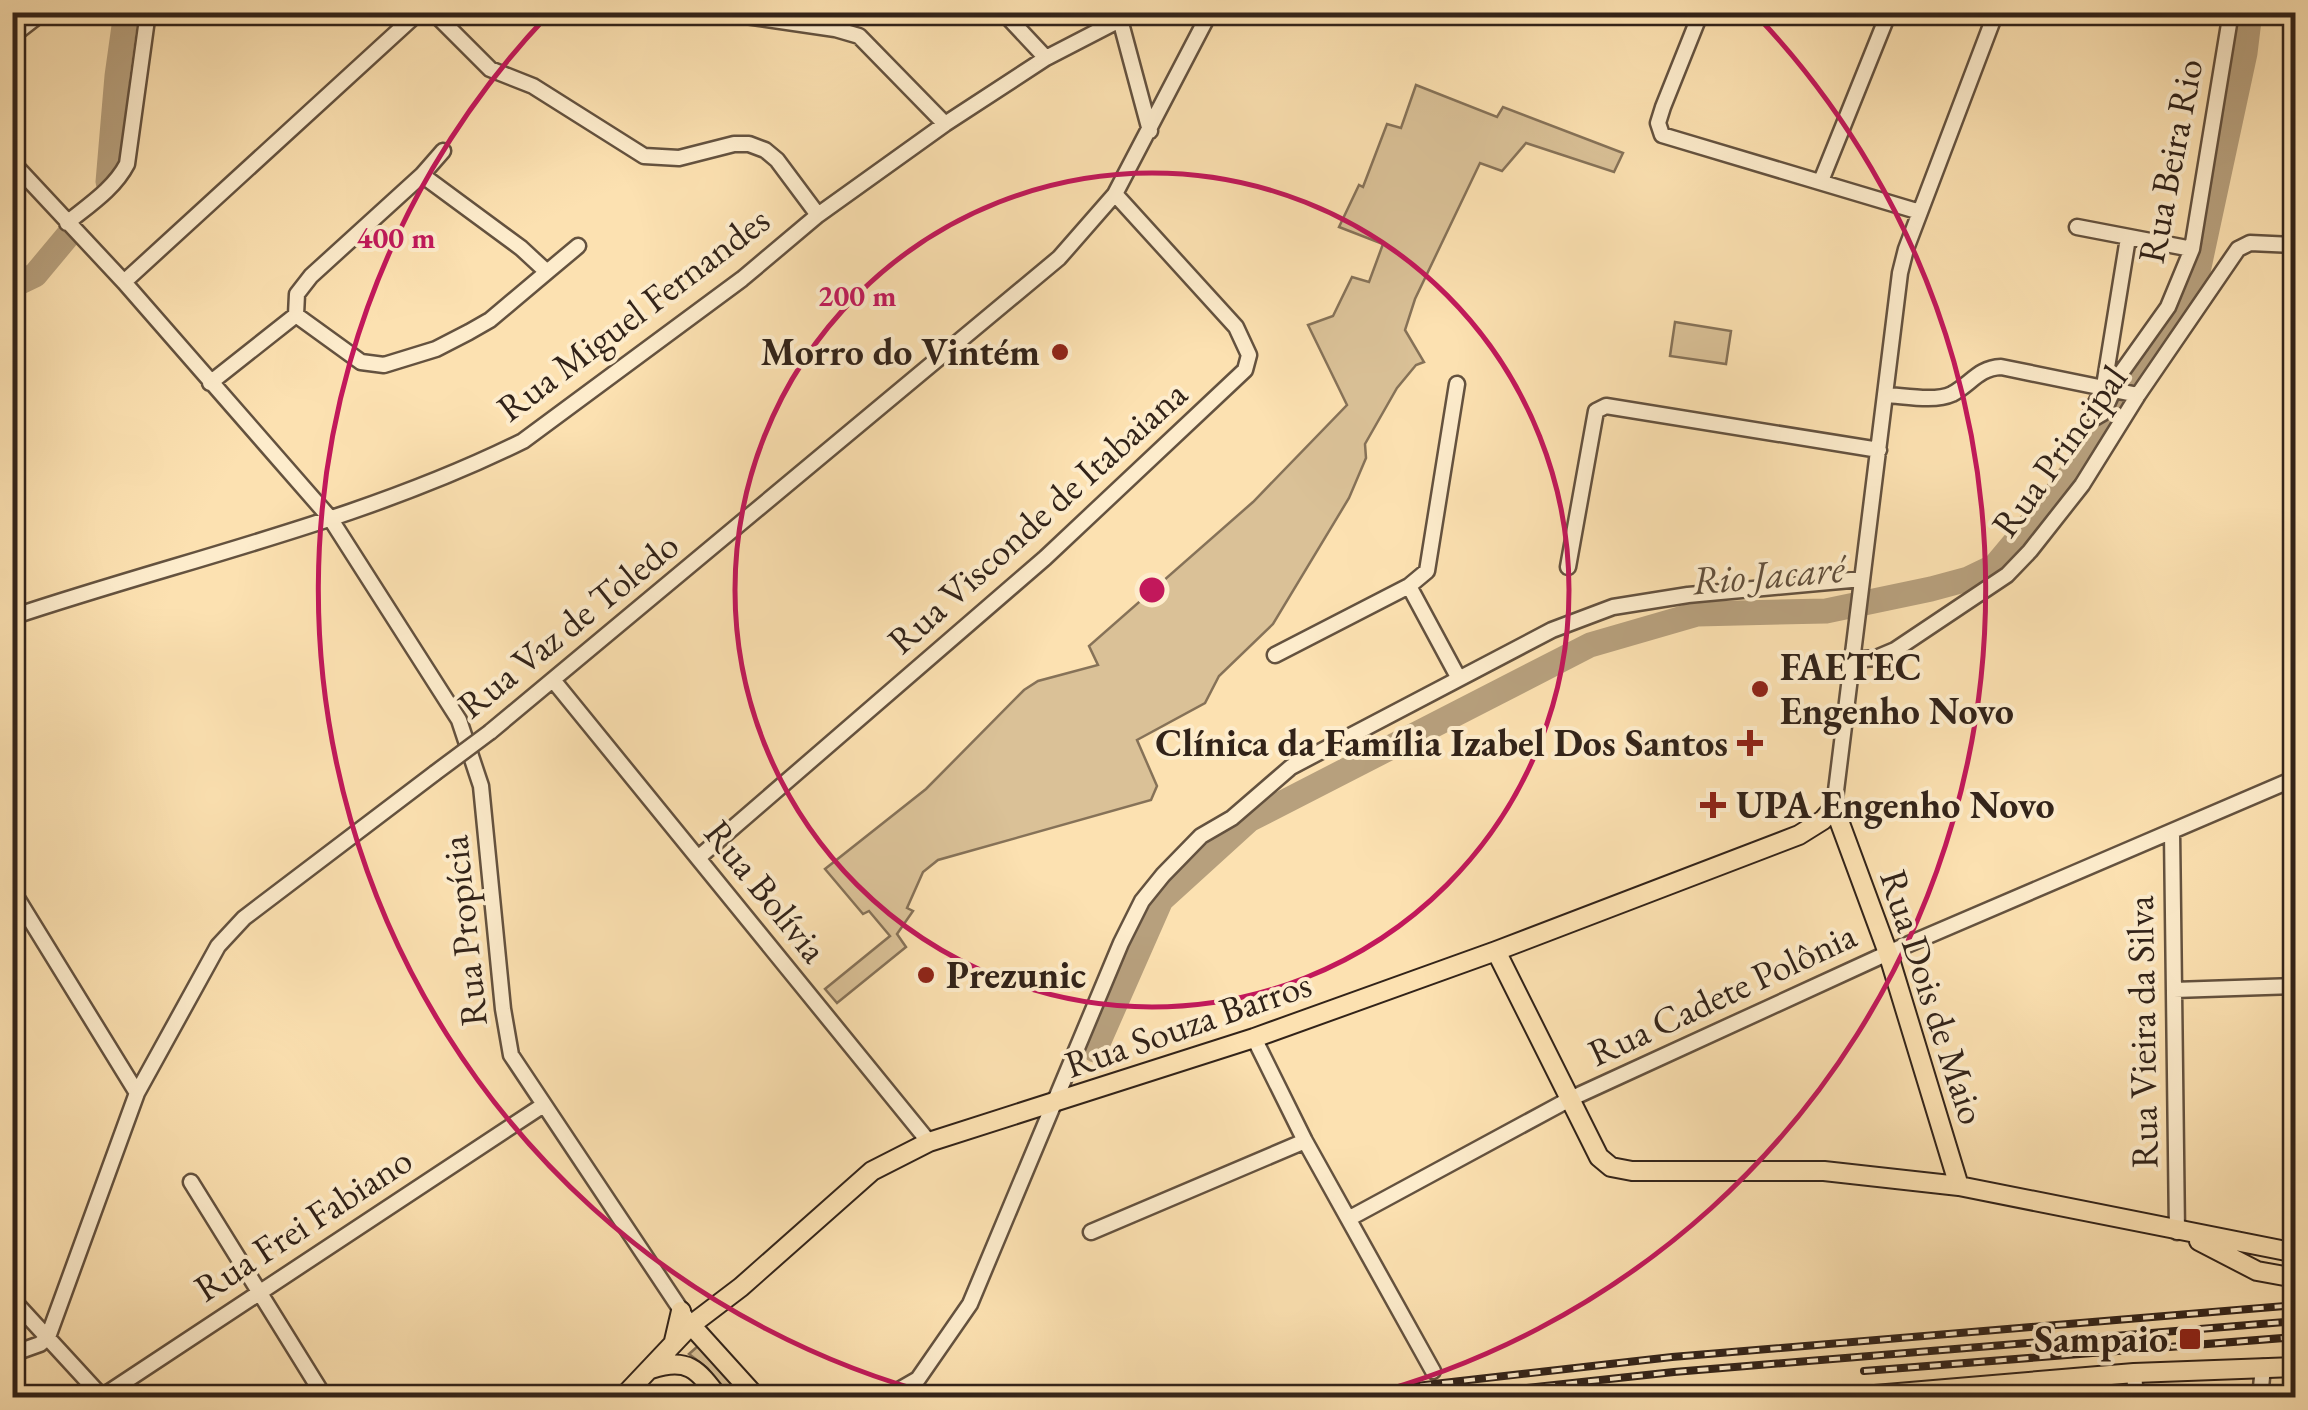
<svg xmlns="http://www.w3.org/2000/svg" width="2308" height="1410" font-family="'EB Garamond',serif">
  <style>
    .green { fill: #dac197; stroke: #867258; stroke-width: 2.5 }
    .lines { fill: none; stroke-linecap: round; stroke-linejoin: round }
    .river { stroke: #b7a07d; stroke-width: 25 }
    .minor-casing { stroke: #64523f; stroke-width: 19 }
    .major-casing { stroke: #322319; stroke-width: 22 }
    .minor { stroke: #fdeccc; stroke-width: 14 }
    .major { stroke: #fce1b1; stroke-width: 18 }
    .rail-casing { stroke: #322319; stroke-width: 8 }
    .rail { stroke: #fdeccc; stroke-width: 4; stroke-dasharray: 11; stroke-linecap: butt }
    .minor-bridge-casing { stroke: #64523f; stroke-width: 19; stroke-linecap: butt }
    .minor-bridge { stroke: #fdeccc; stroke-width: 14 }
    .ring { fill: none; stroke: #c2185b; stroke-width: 5 }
    .poi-dot { fill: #8f2418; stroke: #fdeccc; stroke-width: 4 }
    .labels { text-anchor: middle; stroke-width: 8; stroke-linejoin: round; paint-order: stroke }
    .street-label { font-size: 38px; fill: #322319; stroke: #fdeccc }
    .poi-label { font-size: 38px; font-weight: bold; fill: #322319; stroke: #fdeccc; text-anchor: end }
    .water-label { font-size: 40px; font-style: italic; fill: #614f3c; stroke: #fdeccc }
    .centre { fill: #c2185b; stroke: #fdeccc; stroke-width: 5 }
    .ring-label { font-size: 30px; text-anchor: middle; font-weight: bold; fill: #c2185b; stroke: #fdeccc; stroke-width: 8; stroke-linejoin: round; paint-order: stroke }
  </style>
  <rect width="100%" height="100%" fill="#fce1b1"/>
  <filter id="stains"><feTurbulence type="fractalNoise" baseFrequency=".002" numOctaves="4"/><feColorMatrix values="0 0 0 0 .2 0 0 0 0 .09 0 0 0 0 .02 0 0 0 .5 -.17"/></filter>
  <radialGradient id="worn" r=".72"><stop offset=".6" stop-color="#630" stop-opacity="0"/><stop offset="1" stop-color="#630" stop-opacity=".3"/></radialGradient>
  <!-- green -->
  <path class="green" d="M1416 85 1497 117 1503 107 1623 153 1614 172 1526 143 1502 171 1480 163 1415 299 1405 330 1424 362 1416 365 1397 388 1365 444 1366 458 1349 498 1273 624 1219 676 1205 703 1137 740 1157 786 1151 800 938 860 923 872 907 908 913 911 897 934 906 947 837 1003 825 989 890 936 869 911 863 914 825 869 926 789 1024 690 1038 681 1098 665 1089 646 1253 502 1347 405 1308 325 1333 316 1352 277 1369 282 1383 244 1339 227 1359 185 1363 187 1387 124 1401 128Z
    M1675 322 1731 331 1726 364 1670 356Z
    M698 1346 719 1364 748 1397H729L707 1368 689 1354Z"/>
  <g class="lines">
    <!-- river -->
    <path class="river" d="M108 182 117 76 126 12
      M12 286 35 275 70 233
      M1095 1050 1161 900 1249 820 1590 645 1697 614 1826 611 1931 589 1968 579 1995 566 2062 486 2157 352 2196 281 2245 53 2250 12"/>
    <defs>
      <path id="minor" d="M433 12 490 69 533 86 644 156 679 158 734 144H749L765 150 777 160 818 215
        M717 12 835 29 859 36 945 124
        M1003 12 1046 58
        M1118 12 1150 131
        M1701 12 1663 107 1658 123 1662 135 1920 212
        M16 33 43 12
        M12 162 124 282 330 518 459 720 481 786 503 1009 511 1055 687 1319
        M422 175 521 248 547 272 490 320 469 332 436 349 384 365 361 362 296 315 297 294 311 276 422 175 443 151
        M1821 181 1889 12
        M2293 186 2296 201
        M67 223C89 205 114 189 127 164L148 12
        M2077 227 2192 249
        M547 272 578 246
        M124 282 419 12
        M210 383 296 315
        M1886 395C1905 396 1935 402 1952 394 1971 384 1978 368 2001 367L2138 395
        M2096 417 2103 413 2121 373 2168 307 2192 249 2231 12
        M2096 417 2092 411 2104 386 2128 238
        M1568 567 1596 411 1606 406 1879 450
        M1409 586 1458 677
        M12 617C182 560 362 521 523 441L742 279 818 215 945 124 1046 58 1135 12
        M1275 655 1409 586 1427 571 1457 384
        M1852 660 1876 658 1895 650 2007 575 2030 551 2082 485 2138 395 2238 249 2250 243 2296 245
        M553 680 929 1142
        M490 732 1059 258 1115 194 1210 12
        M1834 807 1900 273 1906 249 1996 12
        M2172 832 2177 1232
        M698 858 1045 558 1245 370 1249 355 1236 327 1115 194
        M12 890 137 1093
        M2174 990 2296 986
        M1254 1038 1305 1141 1433 1371
        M191 1182 325 1398
        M12 1195 13 1194
        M1350 1218 1570 1099 1888 953 2296 778
        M1091 1232 1305 1141
        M12 1299 103 1398
        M12 1354 40 1344 48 1337 137 1093 218 946 244 918 435 773
        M2134 1373 2136 1398
        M100 1398 542 1106
        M885 1398 918 1379 970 1304 1121 943 1142 901 1163 875 1201 836 1232 818 1291 767 1552 630 1613 607 1688 595 1862 579
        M2260 1398 2263 1367"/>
      <path id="major" d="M1496 951 1599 1157 1611 1167 1632 1171H1824L1959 1186 2296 1253
        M2199 1241 2257 1271 2296 1278
        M691 1325 757 1398
        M674 1341 681 1311
        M651 1369C688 1357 697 1369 719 1398
        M622 1398 691 1325 741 1287 872 1171 929 1142 1254 1038 1496 951 1799 835 1823 820 1834 807 1888 953 1959 1186
        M1839 1398 2134 1373 2296 1367"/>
    </defs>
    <!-- minor casing -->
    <use href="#minor" class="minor-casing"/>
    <!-- major casing -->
    <use href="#major" class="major-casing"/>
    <!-- minor -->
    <use href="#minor" class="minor"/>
    <!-- major -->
    <use href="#major" class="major"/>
    <defs>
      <path id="rail" d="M1864 1371 2296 1337
        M1311 1398 1672 1357 2296 1305
        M1435 1398 1674 1372 2296 1321"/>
    </defs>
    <!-- rail casing -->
    <use href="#rail" class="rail-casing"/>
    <!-- rail -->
    <use href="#rail" class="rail"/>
    <defs>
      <path id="minor-bridge" d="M435 773 490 732"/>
    </defs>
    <!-- minor-bridge casing -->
    <use href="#minor-bridge" class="minor-bridge-casing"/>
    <!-- minor-bridge -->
    <use href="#minor-bridge" class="minor-bridge"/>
  </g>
  <!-- distance rings -->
  <g class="ring">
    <circle cx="1152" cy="590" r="417"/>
    <path d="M943 1397A834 834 0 0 1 547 16M1757 16A834 834 0 0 1 1361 1397"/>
  </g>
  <!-- markers -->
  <g class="poi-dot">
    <circle cx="1060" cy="352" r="10"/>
    <circle cx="1760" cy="689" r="10"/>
    <path d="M1745 728h10v10h10v10h-10v10h-10v-10h-10v-10h10z"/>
    <path d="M1708 790h10v10h10v10h-10v10h-10v-10h-10v-10h10z"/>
    <circle cx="926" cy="975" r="10"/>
    <rect x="2178" y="1327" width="24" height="24" rx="5"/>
  </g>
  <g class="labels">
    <!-- street labels -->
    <g class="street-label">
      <text transform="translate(2170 161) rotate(-79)" y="13">Rua Beira Rio</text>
      <text transform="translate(633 314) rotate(-37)" y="13">Rua Miguel Fernandes</text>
      <text transform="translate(2059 451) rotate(-54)" y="13">Rua Principal</text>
      <text transform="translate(1037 517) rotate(-42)" y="13">Rua Visconde de Itabaiana</text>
      <text transform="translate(568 625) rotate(-39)" y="13">Rua Vaz de Toledo</text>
      <text transform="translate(766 891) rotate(51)" y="13">Rua Bolívia</text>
      <text transform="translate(464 931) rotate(-96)" y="13">Rua Propícia</text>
      <text transform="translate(1722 994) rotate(-25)" y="13">Rua Cadete Polônia</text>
      <text transform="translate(1933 997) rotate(72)" y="13">Rua Dois de Maio</text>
      <text transform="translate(1188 1024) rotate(-19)" y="13">Rua Souza Barros</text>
      <text transform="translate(2142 1032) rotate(-91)" y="13">Rua Vieira da Silva</text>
      <text transform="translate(303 1224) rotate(-33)" y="13">Rua Frei Fabiano</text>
    </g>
    <!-- poi labels -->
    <g class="poi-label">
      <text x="1040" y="365">Morro do Vintém</text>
      <text x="1780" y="680" text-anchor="start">FAETEC<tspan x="1780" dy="44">Engenho Novo</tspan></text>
      <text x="1728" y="756">Clínica da Família Izabel Dos Santos</text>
      <text x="1736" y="818" text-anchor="start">UPA Engenho Novo</text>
      <text x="946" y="988" text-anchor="start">Prezunic</text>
      <text x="2168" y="1352">Sampaio</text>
    </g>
    <!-- water labels -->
    <g class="water-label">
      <text transform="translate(1768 574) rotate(-5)" y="14">Rio Jacaré</text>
    </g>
  </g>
  <circle cx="1152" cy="590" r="15" class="centre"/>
  <g class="ring-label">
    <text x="396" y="248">400 m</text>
    <text x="857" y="306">200 m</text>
  </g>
  <!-- margin -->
  <rect width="2308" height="1410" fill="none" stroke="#fce1b1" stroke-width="50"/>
  <rect x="15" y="15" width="2278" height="1380" fill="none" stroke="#322319" stroke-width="5"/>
  <rect x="25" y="25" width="2258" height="1360" fill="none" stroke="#322319" stroke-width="2.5"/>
  <rect width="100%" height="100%" filter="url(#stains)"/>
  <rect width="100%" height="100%" fill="url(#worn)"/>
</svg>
